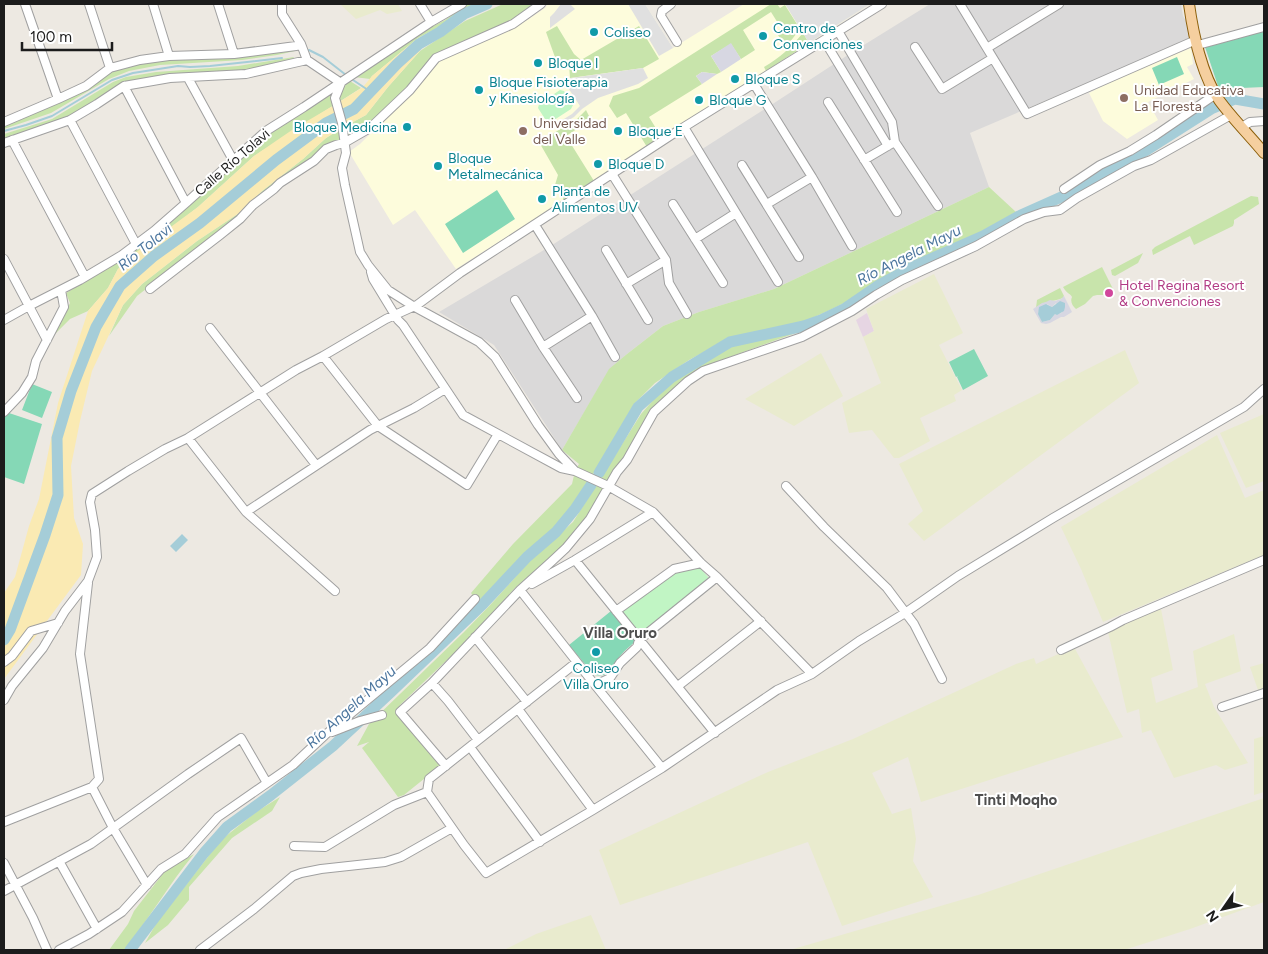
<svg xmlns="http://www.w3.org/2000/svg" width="1268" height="954" font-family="Figtree,sans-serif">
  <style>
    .residential { fill: #dad9d9 }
    .industrial { fill: #e6d5e3 }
    .education { fill: #fdfcdc }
    .farmland { fill: #e9ebce }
    .grass { fill: #c8e4ab }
    .sand { fill: #faeab3 }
    .park { fill: #c1f5c4 }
    .pitch { fill: #85d8b6 }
    .parking { fill: #e0e0e0 }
    .plaza { fill: #d7d7e2; fill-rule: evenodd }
    .water { fill: #a5cdd8 }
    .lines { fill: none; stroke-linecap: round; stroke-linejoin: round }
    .stream { stroke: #a5cdd8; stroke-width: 2 }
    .river { stroke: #a5cdd8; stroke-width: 11 }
    .minor-casing { stroke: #a0a0a0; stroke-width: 10 }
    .major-casing { stroke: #8b5e09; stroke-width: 12 }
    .minor { stroke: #fff; stroke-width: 8 }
    .major { stroke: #f5cf9f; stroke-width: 10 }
    .culture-dot { fill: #0f9aa8; stroke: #fff; stroke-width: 2 }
    .education-dot { fill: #8d6e63; stroke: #fff; stroke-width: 2 }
    .hotel-dot { fill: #d1479c; stroke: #fff; stroke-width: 2 }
    .labels { text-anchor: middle; stroke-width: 4; stroke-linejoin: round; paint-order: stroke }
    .culture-label { font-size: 14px; fill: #0d838f; stroke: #fff; text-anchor: start }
    .education-label { font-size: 14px; fill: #785e54; stroke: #fff; text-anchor: start }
    .street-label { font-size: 14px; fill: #1c1c1c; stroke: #fff }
    .hotel-label { font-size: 14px; fill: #b23c85; stroke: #fff; text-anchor: start }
    .water-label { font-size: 15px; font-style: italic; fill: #4c769e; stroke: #fff }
    .neighbourhood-label { font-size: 15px; font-weight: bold; fill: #4f4f4f; stroke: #fff }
  </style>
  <rect width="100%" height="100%" fill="#ede9e2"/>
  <!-- residential -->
  <path class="residential" d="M930 4H1181L1183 16 1195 37 970 133 989 187 774 289 699 312 663 326 627 354 609 370 562 450 494 345 439 312 549 247 768 107 851 53Z"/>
  <!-- industrial -->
  <path class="industrial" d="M867 313 874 331 863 337 856 320Z"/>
  <!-- education -->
  <path class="education" d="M548 4H645L673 48 744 4H870L717 103 456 269 415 210 393 225 349 152 360 144 413 91 439 60 500 35 529 19 545 8Z
    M1191 48 1193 64 1187 67 1194 79 1148 102 1158 120 1127 139 1103 121 1089 93 1129 73Z"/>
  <!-- farmland -->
  <path class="farmland" d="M340 4H398L402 11 387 14 380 10 356 19Z
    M934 274 963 333 939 345 962 390 954 395 956 401 920 418 930 441 899 458H894L872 430 849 433 842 403 881 383 863 337 874 331 866 309Z
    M1125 350 1139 383 924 541 908 524 923 511 899 464Z
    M821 353 843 396 794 426 745 399Z
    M1264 414V481L1246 488 1220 433Z
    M1217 435 1245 498 1264 490V555L1103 622 1081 569 1061 527Z
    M1161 609 1173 670 1151 678 1156 703 1198 687 1193 651 1234 634 1241 671 1205 684 1214 707 1248 763 1225 770 1216 765 1174 778 1151 730 1142 733 1139 709 1127 713 1108 632 1138 618Z
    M1074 647 1123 737 921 802 908 757 872 773 892 814 911 808 916 839 913 861 933 897 842 926 808 842 620 905 599 850 768 772 853 739 1016 664 1034 658 1036 664Z
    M1264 663V688L1258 690 1250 667Z
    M1264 736V792L1254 795V739Z
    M1264 798V902L1190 929 1124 950H790L978 895Z
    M591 915 606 950H504L536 934Z"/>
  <!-- grass -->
  <path class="grass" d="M467 4H474L461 12 443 25 418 38 372 76 370 79 354 77 409 39 445 20Z
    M503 4H536L514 19 497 30 438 53 406 89 364 129 324 147 312 159 137 296 109 336 123 305 142 284 197 241 239 213 262 191 303 159 326 138 342 128 366 115 388 87 420 51 465 21Z
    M771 4H777L780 8 785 5 800 29 786 47 776 32 781 28 771 12 743 30 755 50 741 59 731 44 711 56 721 72 717 74 702 72 696 76 702 84 649 117 662 138 647 147 626 113 617 118 609 106 613 96 639 88Z
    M557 26 574 54 581 60 639 26 659 59 643 68 570 78 569 64 556 60 546 32Z
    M803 33 809 43 766 71 764 67C780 58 791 47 803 33Z
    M297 48 295 51 277 55 242 60 160 65 129 71 109 79 51 113 4 129V124L114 70 142 61Z
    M294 57 292 61 246 72 170 75 121 83 87 107 68 117 4 140V134L52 119 113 82 126 77 156 72 238 66Z
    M350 81 361 88 254 156 198 207 118 269 108 288 88 311 70 319 55 334 70 303 66 293 116 263 269 133 300 114 339 85Z
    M586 110 591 120 566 136 594 181 564 200 555 185 558 175 539 142 577 119Z
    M989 187 1016 212 973 236 906 267 870 286 848 301 830 310 803 322 728 339 689 360 655 383 634 404 600 463 573 506 556 526 521 557 493 593 478 604 471 593 513 544 572 484 575 471 579 464 562 450 609 369 627 354 663 326 699 312 774 289Z
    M1251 196 1258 197 1259 204 1234 220V223L1233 226 1194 245 1190 236 1153 255 1152 250 1155 247Z
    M1143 253 1138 263 1115 276 1112 275 1111 270 1113 269Z
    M1102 267 1113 289 1104 295H1097L1093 296 1085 304 1076 309C1072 306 1070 301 1072 297 1070 293 1067 294 1063 287Z
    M1060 288 1064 296 1063 298C1053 302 1043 301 1036 308L1037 300Z
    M804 330 705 366 692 374 651 410 623 458 609 478 588 515 559 550 515 588 474 634 400 705 397 715 440 766 404 795 398 797 362 748 369 742 357 746 369 724 464 632 492 603 528 563 573 522 641 414 655 398 675 380 730 346Z
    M280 797 272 811 232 838 189 887V900L168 925 145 943 157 922 221 840 256 812Z
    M194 854C169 884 149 919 124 950H109L128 924 134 911 165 871Z"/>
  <!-- sand -->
  <path class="sand" d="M418 38 420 51 388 87 366 115 342 128 326 138 303 159 262 191 239 213 197 241 142 284 123 305 92 371 80 421 71 466 74 518 83 544 81 575 4 679V593L15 577 29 526 39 499 58 403 88 311 108 288 118 269 131 256 198 207 254 156 292 130 336 104 363 87 372 76Z"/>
  <!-- park -->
  <path class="park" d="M560 90 564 91 573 105 571 109 551 122H547L538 108 539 104Z
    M698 566 709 578 640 635 621 611 675 572Z"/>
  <!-- pitch -->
  <path class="pitch" d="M1264 30V87L1219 89 1205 47Z
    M1177 57 1184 74 1159 85 1152 68Z
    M497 190 515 219 463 253 445 224Z
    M974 349 988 376 963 390 957 377 958 376 956 377 949 362Z
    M32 384 52 392 42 418 22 410Z
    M6 412 42 424 24 484 4 477V421Z
    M611 611 636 641C631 645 625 650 621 655 612 665 612 678 594 675L569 645Z"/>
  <!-- parking -->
  <path class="parking" d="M561 4H570L575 9 550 28V17L554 13Z
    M628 4H645L673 48 659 56Z
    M785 4H870L809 43Z
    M643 68 648 78 638 84 598 98 582 109 574 117 552 130 551 127 572 114 580 106 565 83 559 84 557 80Z"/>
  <!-- plaza -->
  <path class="plaza" d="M731 43 741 59 721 72 711 56Z
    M702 72 717 74 702 84 696 76Z
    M1064 296 1072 312 1064 317H1061L1050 323 1046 324 1041 323 1033 309 1042 303 1046 302 1050 300 1055 301 1061 299ZM1056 303 1062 313 1055 314 1050 320 1042 322 1038 312 1047 304 1052 307Z"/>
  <!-- water -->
  <path class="water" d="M1060 301 1065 303V307L1064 311 1057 315 1055 314 1050 320 1042 322 1038 314 1039 307 1046 304 1052 307Z
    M182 534 188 540 176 552 170 546Z"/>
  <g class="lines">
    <!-- stream -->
    <path class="stream" d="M309 50 323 57 346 75
      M350 78 371 92
      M4 131 26 125 52 116 112 80 133 73 178 66 190 67 210 66 247 62 282 58"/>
    <!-- river -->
    <path class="river" d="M599 473 638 407 672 377 730 342 804 326 821 320 844 309 879 285 910 268 983 236 1021 215 1068 194 1145 151 1211 109 1235 99 1264 104
      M4 640 10 630 45 535 58 495 57 438 71 391 96 327 120 286 154 256 200 223 276 160 326 123 354 109 397 64 419 44 440 32 464 14 487 4
      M130 950 204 853 227 827 271 795 333 746 390 693 483 604 527 557 556 532 575 509 591 485"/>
    <defs>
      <path id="minor" d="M25 4 58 99
        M89 4 110 68
        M153 4 169 56
        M218 4 234 54
        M282 4V14L301 44 307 60
        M420 4 431 22
        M671 4 662 11 661 16 677 42
        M960 4 1027 114 1196 40
        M838 31 892 122 895 142 938 206
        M824 40 888 146
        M1198 45 1264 27
        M915 47 942 89 993 58
        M987 48 1059 4
        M188 78 233 160
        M754 84 812 177 852 246
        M124 86 186 203
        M828 102 897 212
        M70 120 136 244
        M4 122 58 99 86 86 110 68 140 60 169 56 234 54 296 46 301 44
        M684 127 778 282
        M1242 127 1250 122 1264 121
        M12 140 85 277
        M4 143 70 120 97 104 124 86 170 78 246 74 307 60 341 83 335 98 342 123 346 153 342 168 345 185 360 252 368 265 388 290 413 306 479 342 495 357 538 425 559 454 575 471 608 486 653 512 701 563 717 577 812 674
        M864 160 891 144
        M742 165 799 257
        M612 174 666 260 669 283 687 314
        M1064 189 1100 165 1130 151 1156 135 1216 94
        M673 204 723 283
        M767 204 812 177
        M535 225 592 316 615 357
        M695 239 736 213
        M606 250 648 320
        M4 259 47 340
        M371 272 373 279 398 320 403 325 463 415 561 468 575 471
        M626 284 666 260
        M150 289 220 235 240 219 253 205 274 189 280 183 314 161 326 149 336 145 344 143 370 128 410 90 436 58 513 24 541 4
        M515 300 543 347 577 398
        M4 320 29 306 80 280 122 255 154 231 186 203 266 131 304 107 431 22 462 4
        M210 328 316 465
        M543 347 592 316
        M323 356 378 426 467 485 498 434
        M4 412 22 393 32 377 36 361 64 307 61 290
        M188 438 246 512 335 591
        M786 486 824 527 887 588 914 624 942 679
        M246 512 370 430 414 408 445 389
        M575 560 715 733
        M88 583 80 654 99 779 92 787 113 828 147 885
        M532 584 575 560 653 512
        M520 590 595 685 662 768
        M616 611 674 569 701 563
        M475 637 527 702
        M1061 650 1110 627 1123 620 1264 560
        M4 662 12 656 31 631 58 623
        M577 662 429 779 427 792 464 845 486 873 593 810 662 768 777 690 812 674 859 641 905 613 958 576 1053 518 1244 407 1264 389
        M432 683 448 701 478 740
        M595 685 610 678 620 663 637 647 639 640 717 577
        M678 686 761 621
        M4 700 12 686 43 648 65 611 88 581 97 557 95 530 90 502 92 494 128 471 165 449 188 438 296 370 323 356 386 319 417 305 460 273 676 132 882 4
        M1222 707 1264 693
        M518 709 593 810
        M332 732 360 721 382 715
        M470 747 540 842
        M446 766 400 712 432 683 520 590 551 562 566 548 590 519 617 472 627 460 654 412 688 381 703 371 802 337 852 311 876 295 902 280 976 246 1024 219 1044 212 1060 210 1077 198 1134 166 1151 160 1231 115
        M4 822 92 787
        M294 846 325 847 394 805 427 792
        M59 861 97 929
        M4 863 33 918 47 950
        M4 891 91 844 188 774 241 738 267 783
        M59 950 89 934 122 912 161 869 185 854 218 817 293 765 325 735 430 648 475 599
        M200 950 254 909 293 876 301 873 321 869 385 862 401 857 452 828"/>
      <path id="major" d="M1189 4C1193 33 1202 75 1219 100 1232 118 1250 136 1264 153"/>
    </defs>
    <!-- minor casing -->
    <use href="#minor" class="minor-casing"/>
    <!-- major casing -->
    <use href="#major" class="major-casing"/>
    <!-- minor -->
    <use href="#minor" class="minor"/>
    <!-- major -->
    <use href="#major" class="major"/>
  </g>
  <!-- markers -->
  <g class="culture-dot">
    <circle cx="594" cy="32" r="5"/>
    <circle cx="763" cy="36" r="5"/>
    <circle cx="538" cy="63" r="5"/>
    <circle cx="735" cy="79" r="5"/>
    <circle cx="479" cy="90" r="5"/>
    <circle cx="699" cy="100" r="5"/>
    <circle cx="407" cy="127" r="5"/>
    <circle cx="618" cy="131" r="5"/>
    <circle cx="598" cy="164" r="5"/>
    <circle cx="438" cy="166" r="5"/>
    <circle cx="542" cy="199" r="5"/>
    <circle cx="596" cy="652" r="5"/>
  </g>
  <g class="education-dot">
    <circle cx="1124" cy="98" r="5"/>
    <circle cx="523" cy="131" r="5"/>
  </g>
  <circle class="hotel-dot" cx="1109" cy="293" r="5"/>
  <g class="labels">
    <!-- culture labels -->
    <g class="culture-label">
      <text x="773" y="33">Centro de<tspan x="773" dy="16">Convenciones</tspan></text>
      <text x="604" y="37">Coliseo</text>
      <text x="548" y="68">Bloque I</text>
      <text x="745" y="84">Bloque S</text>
      <text x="489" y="87">Bloque Fisioterapia<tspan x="489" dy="16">y Kinesiología</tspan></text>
      <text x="709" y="105">Bloque G</text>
      <text x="397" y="132" text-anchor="end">Bloque Medicina</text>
      <text x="628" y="136">Bloque E</text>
      <text x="448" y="163">Bloque<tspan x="448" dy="16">Metalmecánica</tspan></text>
      <text x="608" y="169">Bloque D</text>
      <text x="552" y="196">Planta de<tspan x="552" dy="16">Alimentos UV</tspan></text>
      <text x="596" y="673" text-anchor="middle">Coliseo<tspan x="596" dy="16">Villa Oruro</tspan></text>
    </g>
    <!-- education labels -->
    <g class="education-label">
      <text x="1134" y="95">Unidad Educativa<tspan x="1134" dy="16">La Floresta</tspan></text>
      <text x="533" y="128">Universidad<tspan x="533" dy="16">del Valle</tspan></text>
    </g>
    <!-- street labels -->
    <g class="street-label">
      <text transform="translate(232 162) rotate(-41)" y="5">Calle Río Tolavi</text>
    </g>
    <!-- hotel labels -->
    <g class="hotel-label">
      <text x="1119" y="290">Hotel Regina Resort<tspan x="1119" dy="16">&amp; Convenciones</tspan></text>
    </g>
    <!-- water labels -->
    <g class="water-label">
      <text transform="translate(145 247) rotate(-39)" y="5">Río Tolavi</text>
      <text transform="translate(909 255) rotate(-27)" y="5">Río Angela Mayu</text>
      <text transform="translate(351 707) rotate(-42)" y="5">Río Angela Mayu</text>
    </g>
    <!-- neighbourhood labels -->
    <g class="neighbourhood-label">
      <text x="620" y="638">Villa Oruro</text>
      <text x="1016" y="805">Tinti Moqho</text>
    </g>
  </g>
  <!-- border -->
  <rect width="1268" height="954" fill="none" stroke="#1c1c1c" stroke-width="10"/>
  <!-- north arrow -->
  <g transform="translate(1223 909) rotate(236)" stroke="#ffffff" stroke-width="4" paint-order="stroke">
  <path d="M0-4L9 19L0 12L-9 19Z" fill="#1c1c1c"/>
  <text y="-8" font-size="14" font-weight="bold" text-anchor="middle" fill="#1c1c1c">N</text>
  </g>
  <!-- scale -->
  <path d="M22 42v8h90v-8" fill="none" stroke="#1c1c1c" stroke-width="2.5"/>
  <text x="30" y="42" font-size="15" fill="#1c1c1c" stroke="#ffffff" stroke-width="4" paint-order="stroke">100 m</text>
</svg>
